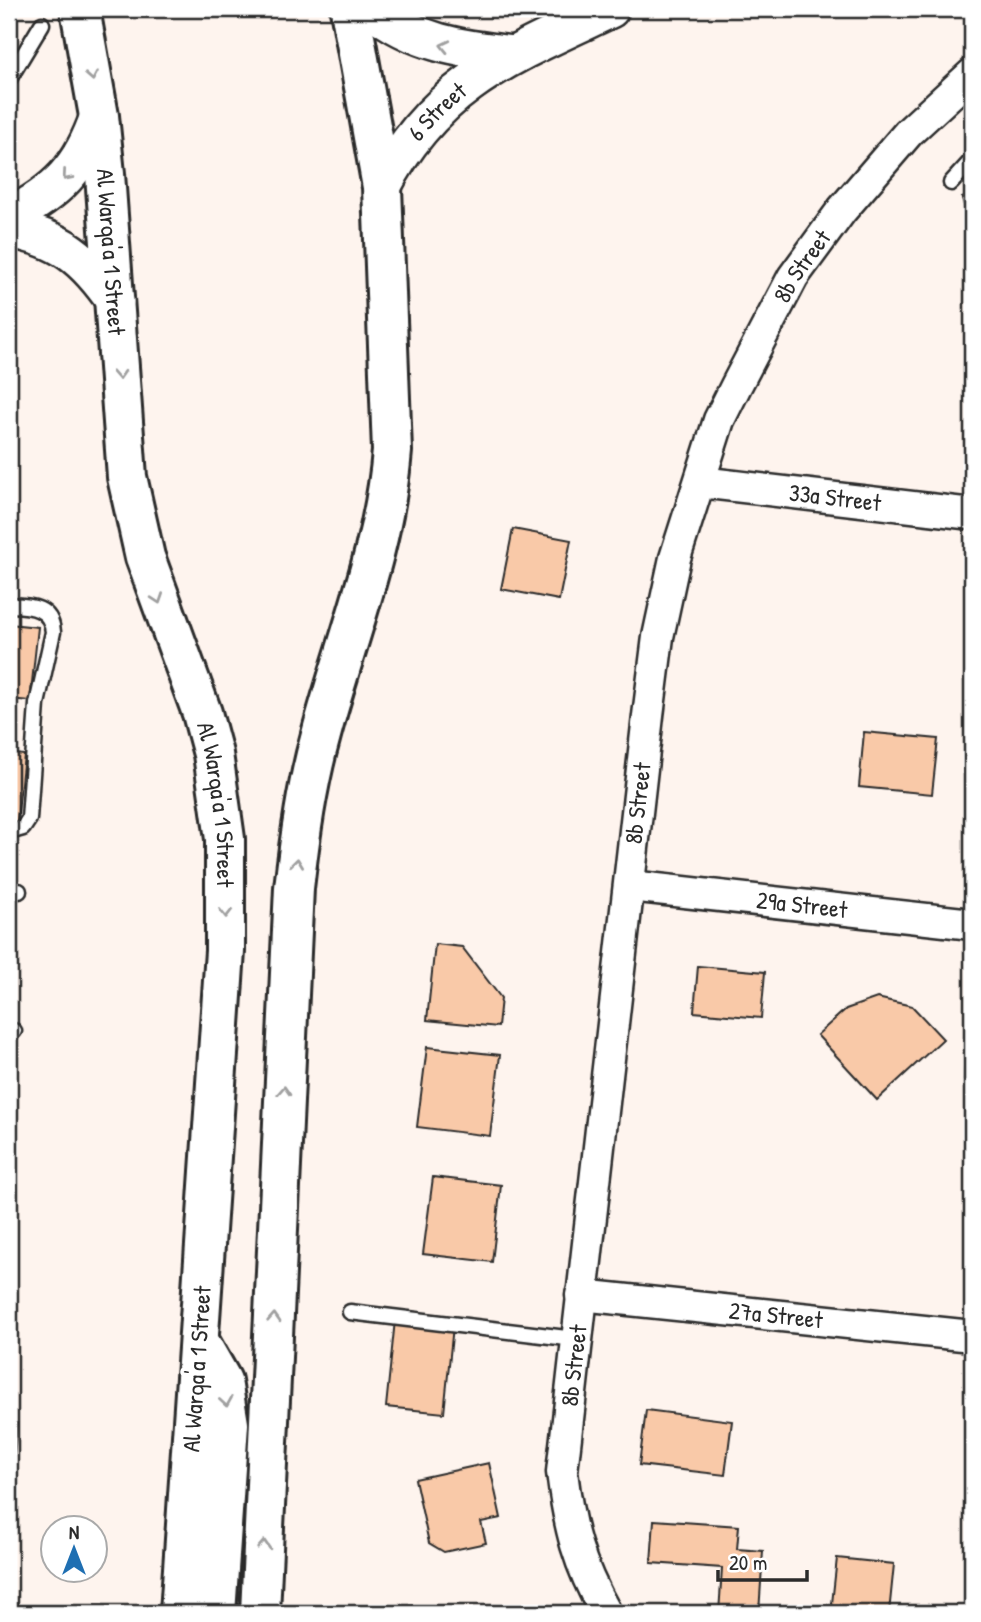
<svg xmlns="http://www.w3.org/2000/svg" width="981" height="1622" font-family="'Patrick Hand',sans-serif">
  <style>
    .building { fill: #f9c9a8; stroke: #2b2b2b; stroke-width: 2 }
    .lines { fill: none; stroke-linecap: round; stroke-linejoin: round }
    .service-casing { stroke: #2b2b2b; stroke-width: 19 }
    .minor-casing { stroke: #2b2b2b; stroke-width: 35 }
    .tertiary-casing { stroke: #2b2b2b; stroke-width: 42 }
    .secondary-casing { stroke: #2b2b2b; stroke-width: 44 }
    .service { stroke: #fff; stroke-width: 14 }
    .minor { stroke: #fff; stroke-width: 30 }
    .tertiary { stroke: #fff; stroke-width: 37 }
    .secondary { stroke: #fff; stroke-width: 38 }
    .oneway { stroke: #a0a0a0 }
    .labels { text-anchor: middle; stroke-width: 7; stroke-linejoin: round; paint-order: stroke }
    .street-label { font-size: 24px; fill: #2b2b2b; stroke: #fff }
  </style>
  <rect width="100%" height="100%" fill="#fef4ee"/>
  <filter id="ink" filterUnits="userSpaceOnUse"><feTurbulence type="fractalNoise" baseFrequency=".0143" numOctaves="2"/><feDisplacementMap in="SourceGraphic" scale="14" xChannelSelector="R" yChannelSelector="G"/><feConvolveMatrix kernelMatrix="1 2 1 2 8 2 1 2 1" color-interpolation-filters="sRGB"/></filter>
  <g filter="url(#ink)">
    <!-- building -->
    <path class="building" d="M972 195V235L962 198Z
      M513 529 571 540 559 600 501 589Z
      M9 624 38 627 30 701 9 699Z
      M864 732 938 739 932 794 859 787Z
      M9 753 24 755 16 830 9 829Z
      M9 906 15 907 9 966Z
      M435 944 462 947 501 998 498 1027 427 1020Z
      M698 966 765 972 761 1018 694 1012Z
      M877 998 912 1006 943 1039 877 1100 817 1035 846 1009Z
      M968 1021H972V1080H964Z
      M427 1047 500 1055 490 1136 417 1127Z
      M433 1177 501 1185 492 1262 423 1254Z
      M395 1320 453 1326 444 1413 386 1407Z
      M646 1410 732 1421 725 1475 639 1465Z
      M9 1422 17 1423 9 1518Z
      M489 1463 501 1518 481 1522 486 1543 444 1552 429 1543 415 1479Z
      M654 1520 739 1526 737 1549 763 1551 759 1613H719L722 1568 651 1563Z
      M837 1558 894 1564 889 1613H831Z"/>
    <g class="lines">
      <defs>
        <path id="service" d="M9 79 42 24
          M951 183 972 160
          M9 605C30 606 51 606 53 632L37 704 29 819 23 828 9 832
          M9 891H19
          M9 1030 14 1031
          M350 1312 575 1339"/>
        <g id="minor">
          <path id="s1" d="M700 482 972 514"/>
          <path id="s2" d="M630 886 972 924"/>
          <path id="s3" d="M581 1295 972 1336"/>
          <path id="s4" d="M606 1613C578 1564 569 1528 562 1472L648 716 658 637 675 558 719 420 736 386 793 277 842 210 909 132 972 74"/>
        </g>
        <g id="tertiary">
          <path d="M373 9C415 43 461 49 513 55"/>
          <path id="s5" d="M382 187C434 84 512 55 610 9"/>
          <path d="M9 217C57 192 81 169 99 116"/>
          <path d="M9 229C61 238 85 258 115 301"/>
        </g>
        <g id="secondary">
          <path id="s6" d="M80 9 99 116 105 174 127 477 145 557 202 713 213 754 225 839V951L180 1613"/>
          <path d="M199 1341 222 1381 229 1424 216 1613"/>
          <path d="M260 1613 294 888C300 836 307 785 321 735 346 640 384 550 392 451L382 187 350 9"/>
        </g>
      </defs>
      <!-- service casing -->
      <use href="#service" class="service-casing"/>
      <!-- minor casing -->
      <use href="#minor" class="minor-casing"/>
      <!-- tertiary casing -->
      <use href="#tertiary" class="tertiary-casing"/>
      <!-- secondary casing -->
      <use href="#secondary" class="secondary-casing"/>
      <!-- service -->
      <use href="#service" class="service"/>
      <!-- minor -->
      <use href="#minor" class="minor"/>
      <!-- tertiary -->
      <use href="#tertiary" class="tertiary"/>
      <!-- secondary -->
      <use href="#secondary" class="secondary"/>
    </g>
    <!-- one-way arrows -->
    <defs><path id="oneway-chevron" d="M-2-3.5L2.5 0L-2 3.5" fill="none" stroke-width="1.6" stroke-linecap="round" stroke-linejoin="round" transform="scale(1.75)"/></defs>
    <g class="oneway">
      <use href="#oneway-chevron" transform="translate(445 46) rotate(-167)"/>
      <use href="#oneway-chevron" transform="translate(92 76) rotate(80)"/>
      <use href="#oneway-chevron" transform="translate(67 176) rotate(131)"/>
      <use href="#oneway-chevron" transform="translate(119 375) rotate(87)"/>
      <use href="#oneway-chevron" transform="translate(158 599) rotate(71)"/>
      <use href="#oneway-chevron" transform="translate(297 863) rotate(-83)"/>
      <use href="#oneway-chevron" transform="translate(226 913) rotate(90)"/>
      <use href="#oneway-chevron" transform="translate(284 1091) rotate(-87)"/>
      <use href="#oneway-chevron" transform="translate(274 1318) rotate(-87)"/>
      <use href="#oneway-chevron" transform="translate(226 1402) rotate(81)"/>
      <use href="#oneway-chevron" transform="translate(264 1545) rotate(-87)"/>
    </g>
  </g>
  <g class="labels">
    <!-- street labels -->
    <g class="street-label">
      <text dy="8" stroke="none"><textPath href="#s5" startOffset="94">6 Street</textPath></text>
      <text dy="8" stroke="none"><textPath href="#s6" startOffset="245">Al Warqa'a 1 Street</textPath></text>
      <text dy="8" stroke="none"><textPath href="#s4" startOffset="1390">8b Street</textPath></text>
      <text dy="8" stroke="none"><textPath href="#s1" startOffset="136">33a Street</textPath></text>
      <text dy="8" stroke="none"><textPath href="#s4" startOffset="822">8b Street</textPath></text>
      <text dy="8" stroke="none"><textPath href="#s6" startOffset="812">Al Warqa'a 1 Street</textPath></text>
      <text dy="8" stroke="none"><textPath href="#s2" startOffset="173">29a Street</textPath></text>
      <text dy="8" stroke="none"><textPath href="#s3" startOffset="196">27a Street</textPath></text>
      <text dy="8" stroke="none"><textPath href="#s4" startOffset="256">8b Street</textPath></text>
      <text transform="translate(197 1369) rotate(-86)" y="8">Al Warqa'a 1 Street</text>
    </g>
  </g>
  <!-- margin -->
  <rect width="981" height="1622" fill="none" stroke="#fff" stroke-width="35"/>
  <rect x="18" y="18" width="946" height="1587" fill="none" stroke="#2b2b2b" stroke-width="2.5" filter="url(#ink)"/>
  <!-- north arrow -->
  <g transform="translate(74 1549)"><circle r="33" fill="#ffffff" stroke="#aaaaaa" stroke-width="2"/>
  <path d="M0-5L12 26L0 18L-12 26Z" fill="#1f6fb2"/>
  <text y="-10" font-size="19" font-weight="bold" text-anchor="middle" fill="#2b2b2b">N</text>
  </g>
  <!-- scale -->
  <path d="M718 1570v10h89v-10" fill="none" stroke="#2b2b2b" stroke-width="3.5"/>
  <text x="729" y="1570" font-size="21" fill="#2b2b2b" stroke="#ffffff" stroke-width="5" paint-order="stroke">20 m</text>
</svg>
